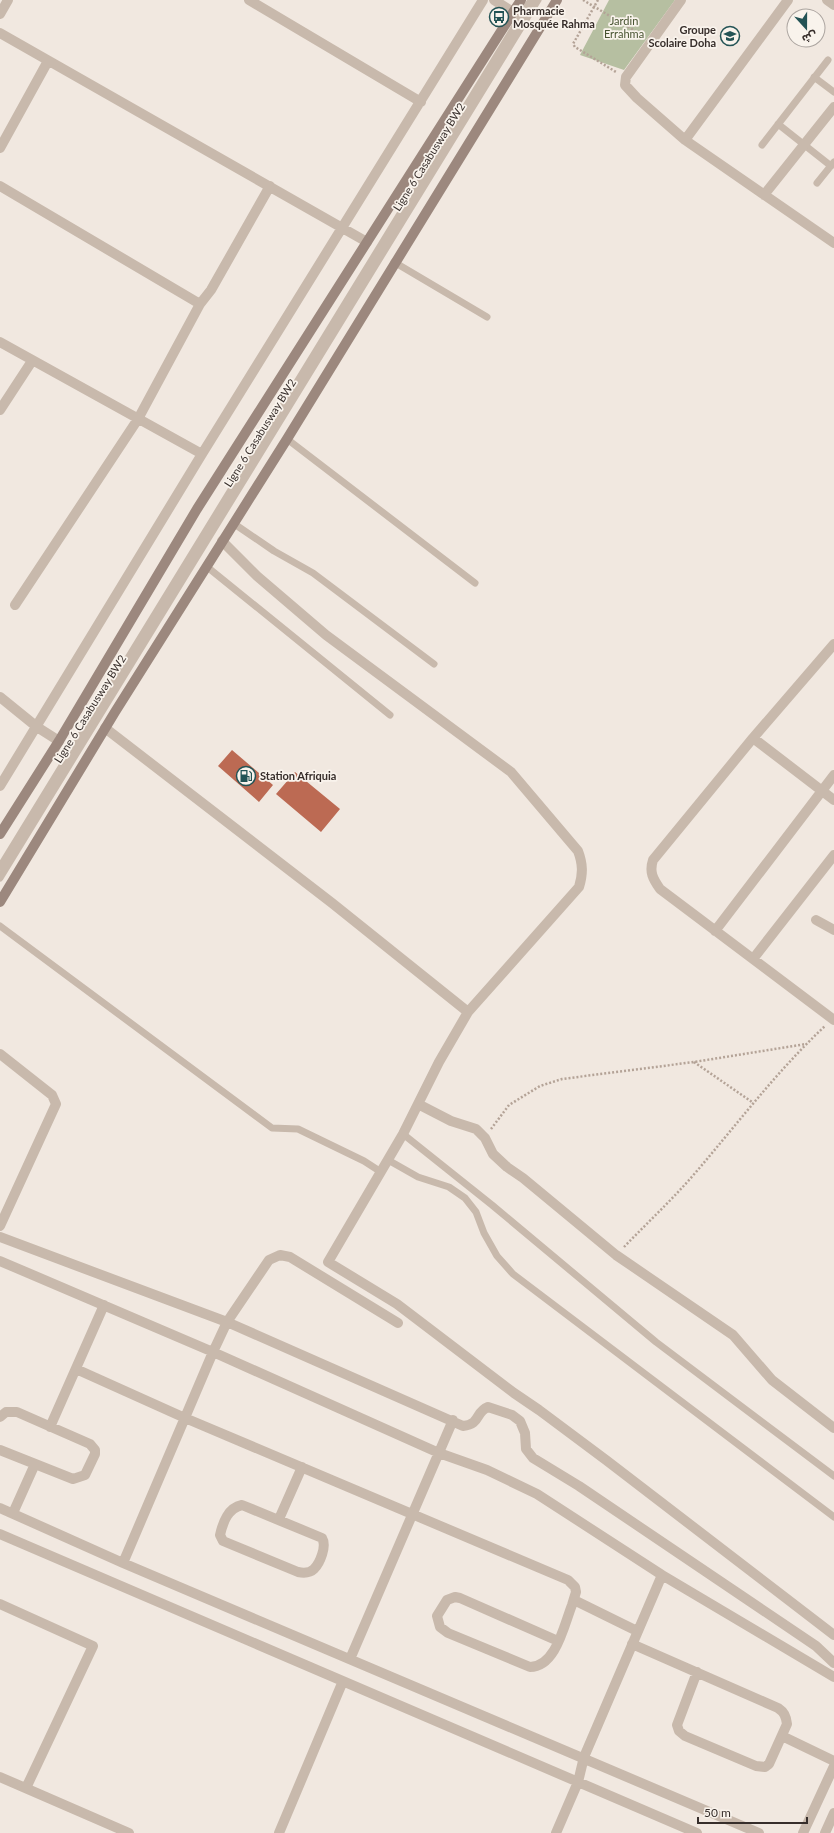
<svg xmlns="http://www.w3.org/2000/svg" width="834" height="1833" font-family="Lato,'Noto Sans Arabic',sans-serif">
  <style>
    .green { fill: #b6bfa1 }
    .building { fill: #bc6a53 }
    .lines { fill: none; stroke-linecap: round; stroke-linejoin: round }
    .path { stroke: #b4a397; stroke-width: 2.5; stroke-dasharray: 2 2; stroke-linecap: butt }
    .service { stroke: #c8b9ac; stroke-width: 7 }
    .minor { stroke: #c8b9ac; stroke-width: 10 }
    .secondary { stroke: #9c887e; stroke-width: 10 }
    .labels { text-anchor: middle; stroke-width: 3.5; stroke-linejoin: round; paint-order: stroke }
    .poi-label { font-size: 11px; font-weight: bold; fill: #372e2b; stroke: #f9f3ec; text-anchor: start }
    .park-label { font-size: 11px; fill: #475330; stroke: #f9f3ec }
    .street-label { font-size: 11px; fill: #372e2b; stroke: #f9f3ec }
  </style>
  <rect width="100%" height="100%" fill="#f1e8e0"/>
  <!-- green -->
  <path class="green" d="M609 0H675L624 70 580 55Z"/>
  <!-- building -->
  <path class="building" d="M232 750 273 785 259 802 218 766Z
    M295 772 340 809 321 832 276 794Z"/>
  <g class="lines">
    <!-- path -->
    <path class="path" d="M583 0 642 35
      M598 0 573 44 575 47 616 72
      M694 1062 752 1102
      M491 1129 509 1105 540 1086 562 1079 694 1062 806 1044
      M624 1247C648 1222 673 1199 696 1172 738 1123 777 1071 825 1026"/>
    <!-- service -->
    <path class="service" d="M814 77 834 92
      M778 124 831 166
      M762 145 828 60
      M817 183 834 162
      M394 262 487 317
      M287 439 475 583
      M233 523 274 551 313 573 434 664
      M206 566 390 715
      M0 867 531 0
      M0 878 538 0
      M0 926 272 1128 298 1129 364 1161 381 1172
      M403 1134 492 1205 656 1342 834 1476
      M388 1160 418 1177 449 1187 465 1198 476 1212 484 1233 497 1256 513 1274 834 1517"/>
    <!-- minor -->
    <path class="minor" d="M249 0 421 102
      M494 0 513 12
      M681 0 626 77 625 85 637 98 685 140 834 243
      M827 0 834 5
      M0 14 8 0
      M0 33 367 242
      M685 140 788 0
      M0 148 48 61
      M0 186 200 304
      M764 195 834 107
      M0 342 202 454
      M0 410 32 361
      M222 541 257 576 326 635 511 772 578 851C583 864 583 874 579 887L468 1012 439 1062 403 1134 328 1262 397 1304 514 1393 539 1410 606 1460 834 1635
      M15 605 138 419 200 304 211 290 270 186
      M834 644 753 738 653 860C649 872 653 879 660 889L834 1020
      M0 697 37 727 59 741
      M105 728 332 903 468 1012
      M753 738 834 800
      M0 786 202 454 483 0
      M816 920 834 930
      M715 931 834 775
      M753 959 834 855
      M0 1054 52 1095 56 1104 0 1226
      M418 1104 451 1121 476 1129 485 1138 493 1154 507 1167 523 1178 616 1255 733 1335 772 1380 834 1428
      M0 1237 227 1322 463 1426C481 1424 475 1412 488 1407L512 1415 520 1421 525 1433 526 1449 533 1458 579 1486 816 1646 834 1663
      M0 1261 213 1352 439 1453 487 1470 537 1494 662 1575 834 1677
      M76 1369 185 1418 568 1580 575 1587 576 1592 572 1605C564 1625 556 1667 530 1667L448 1633 440 1627 437 1616 447 1600 455 1597 460 1598 558 1641
      M0 1417 6 1412H17L90 1444 95 1450V1454L85 1475 73 1479 0 1450
      M50 1427 104 1305
      M242 1505 322 1538C327 1546 320 1563 314 1569 310 1573 303 1573 298 1572L223 1541 220 1535C223 1522 228 1508 242 1505Z
      M0 1508 123 1563 759 1833
      M13 1513 35 1464
      M279 1519 302 1467
      M0 1534 697 1833
      M123 1563 213 1352 227 1322 269 1260 280 1255 290 1257 398 1323
      M574 1600 637 1631
      M0 1604 93 1646 26 1788
      M632 1644 778 1708C784 1712 786 1716 787 1724L769 1764 765 1767 756 1766 685 1736 679 1731 677 1725 697 1672
      M350 1659 453 1420
      M782 1736 834 1761
      M0 1777 129 1833
      M279 1833 343 1681
      M556 1833 578 1782 584 1757 662 1575
      M803 1833 834 1766
      M825 1833 834 1813"/>
    <!-- secondary -->
    <path class="secondary" d="M0 834 59 741 197 509 521 0
      M0 902 115 712 287 439 557 0"/>
  </g>
  <!-- icons -->
  <defs>
    <symbol id="bus-ring" viewBox="-11 -11 22 22"><circle r="9.5" fill="#f9f3ec" stroke="#235355" stroke-width="1.5"/><path d="M-5-6H5V4H4V6H2V4H-2V6H-4V4H-5ZM-3.5-4V0h7V-4ZM-3.5 1.2v1.5H-2V1.2ZM2 1.2v1.5H3.5V1.2Z" fill="#235355"/></symbol>
    <symbol id="school-ring" viewBox="-11 -11 22 22"><circle r="9.5" fill="#f9f3ec" stroke="#235355" stroke-width="1.5"/><path d="M0-5L7-2L0 1L-7-2ZM-4 1L0 2.5L4 1V4Q0 6-4 4Z" fill="#235355"/></symbol>
    <symbol id="fuel-ring" viewBox="-11 -11 22 22"><circle r="9.5" fill="#f9f3ec" stroke="#235355" stroke-width="1.5"/><path d="M-5.5-6h7V0h2V4h1.3V-2.5L3-4.5l.8-.8L6-3V5H2.5V1h-1V6h-7ZM-4.2-4.7v3.2H.2V-4.7Z" fill="#235355"/></symbol>
  </defs>
  <g fill-rule="evenodd">
    <use href="#bus-ring" x="488" y="6" width="22" height="22"/>
    <use href="#school-ring" x="719" y="25" width="22" height="22"/>
    <use href="#fuel-ring" x="235" y="765" width="22" height="22"/>
  </g>
  <g class="labels">
    <!-- poi labels -->
    <g class="poi-label">
      <text x="513" y="15">Pharmacie<tspan x="513" dy="13">Mosquée Rahma</tspan></text>
      <text x="716" y="34" text-anchor="end">Groupe<tspan x="716" dy="13">Scolaire Doha</tspan></text>
      <text x="260" y="780">Station Afriquia</text>
    </g>
    <!-- park labels -->
    <g class="park-label">
      <text x="624" y="25">Jardin<tspan x="624" dy="13">Errahma</tspan></text>
    </g>
    <!-- street labels -->
    <g class="street-label">
      <text transform="translate(429 157) rotate(-58)" y="4">Ligne 6 Casabusway BW2</text>
      <text transform="translate(260 433) rotate(-58)" y="4">Ligne 6 Casabusway BW2</text>
      <text transform="translate(90 709) rotate(-58)" y="4">Ligne 6 Casabusway BW2</text>
    </g>
  </g>
  <!-- north arrow -->
  <g transform="translate(806 28) rotate(159)"><circle r="19" fill="#f9f3ec" stroke="#aba49f"/>
  <path d="M0-3L7 15L0 10L-7 15Z" fill="#235355"/>
  <text y="-6" font-size="11" font-weight="bold" text-anchor="middle" fill="#372e2b">ش</text>
  </g>
  <!-- scale -->
  <path d="M698 1817v6h109v-6" fill="none" stroke="#372e2b" stroke-width="2"/>
  <text x="704" y="1817" font-size="12" fill="#372e2b" stroke="#f9f3ec" stroke-width="3" paint-order="stroke">50 m</text>
</svg>
